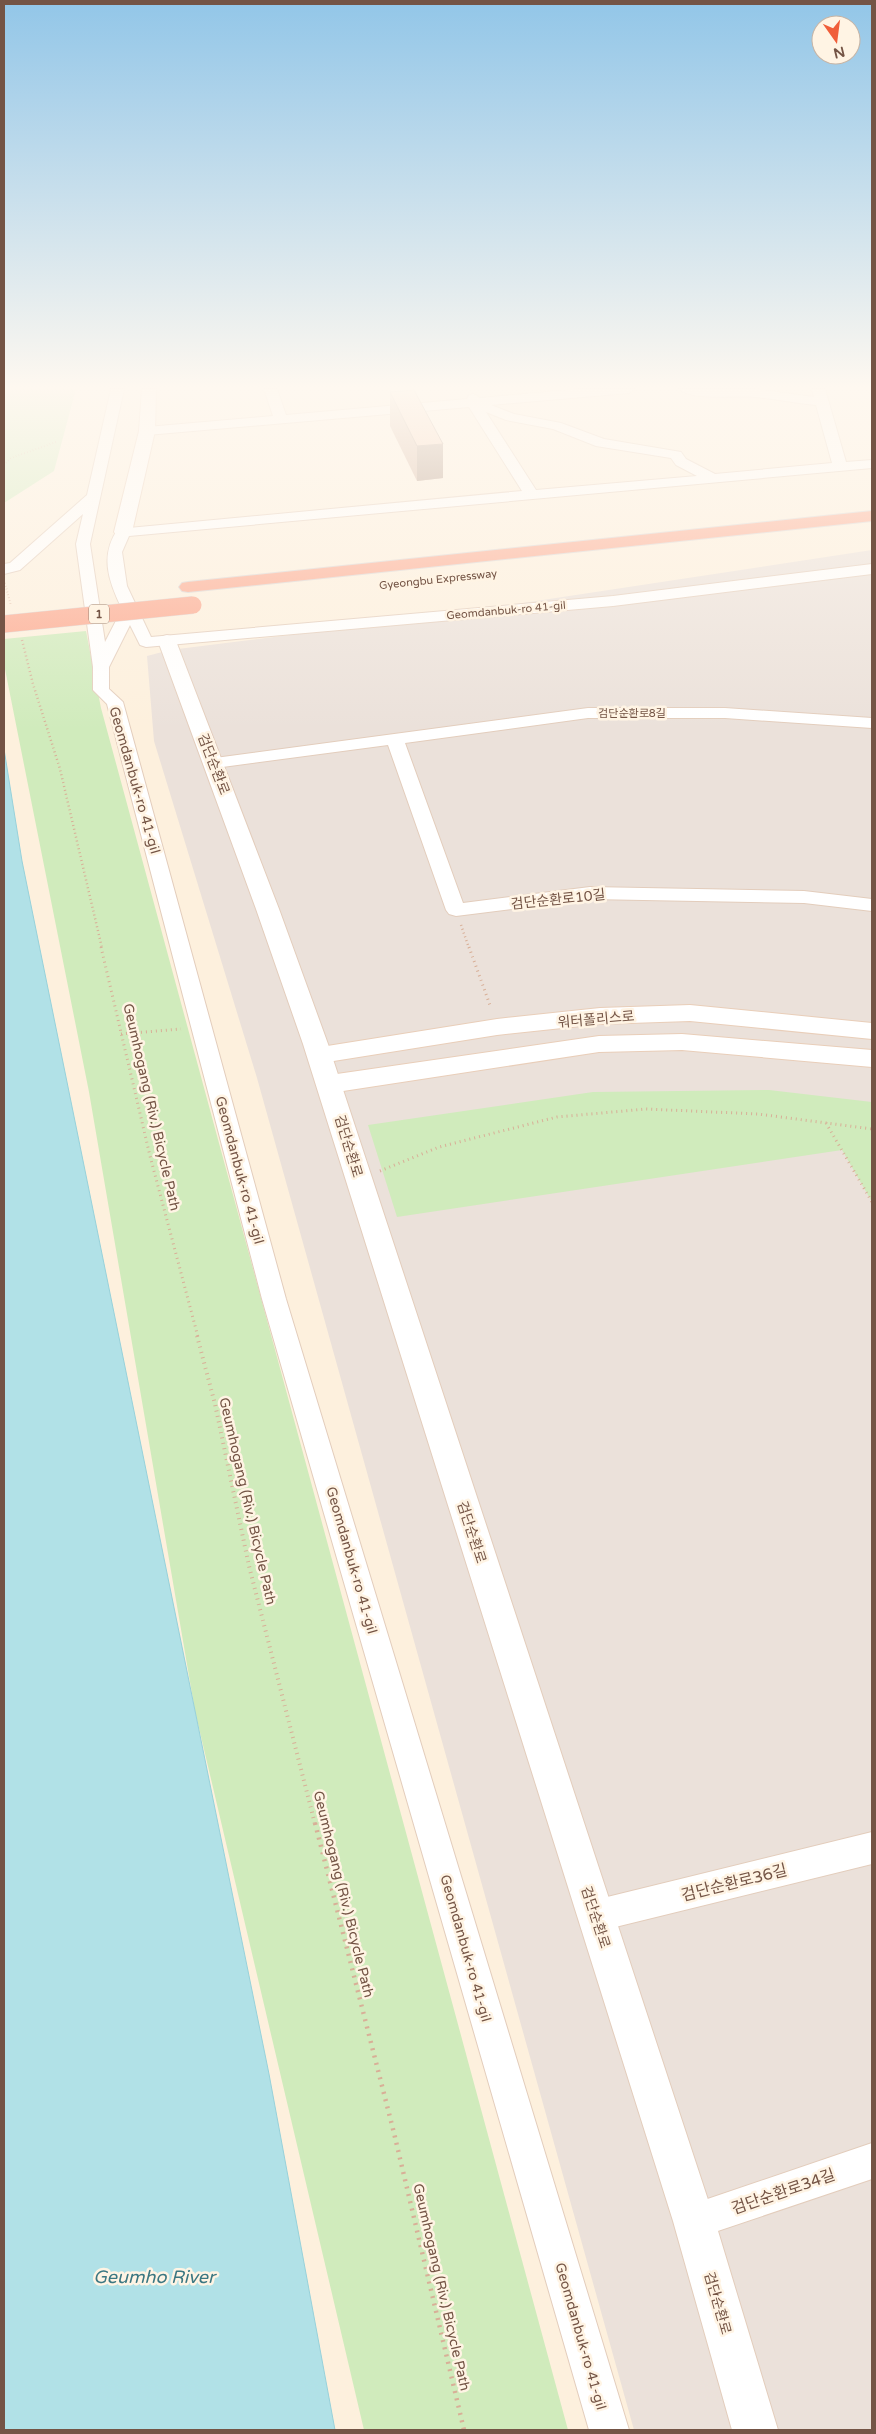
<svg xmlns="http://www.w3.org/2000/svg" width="876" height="2434" font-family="'Varela Round','Noto Sans KR',sans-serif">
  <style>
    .industrial { fill: #ebe1da }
    .green { fill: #d0ebbc }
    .water { fill: #b1e1e7; stroke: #97d1da }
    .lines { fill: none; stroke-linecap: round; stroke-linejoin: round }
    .minor-casing { stroke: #e3cdbc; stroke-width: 2 }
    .tertiary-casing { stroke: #e3cdbc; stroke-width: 2 }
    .secondary-casing { stroke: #e9ceb9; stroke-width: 2 }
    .motorway-casing { stroke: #ded6d2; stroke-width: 2 }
    .path-far4 { stroke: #d8af97; stroke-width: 2; stroke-dasharray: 0.5 2.5; stroke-linecap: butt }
    .path-far3 { stroke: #d8af97; stroke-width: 2.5; stroke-dasharray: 1 3; stroke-linecap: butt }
    .path-far2 { stroke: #d8af97; stroke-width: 3; stroke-dasharray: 1 4; stroke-linecap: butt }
    .path-far1 { stroke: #d8af97; stroke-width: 4; stroke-dasharray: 1 4.5; stroke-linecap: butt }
    .path { stroke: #d8af97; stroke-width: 4.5; stroke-dasharray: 2 5.5; stroke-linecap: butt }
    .minor { fill: #fff; fill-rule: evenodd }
    .tertiary { fill: #fff; fill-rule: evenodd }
    .secondary { fill: #fff; fill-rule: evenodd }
    .motorway { fill: #fca98f; fill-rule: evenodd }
    .motorway-bridge-casing { stroke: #ded6d2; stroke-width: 18; stroke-linecap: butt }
    .motorway-bridge { stroke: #fca98f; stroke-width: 17 }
    .wall { fill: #d2af9a }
    .shaded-wall { fill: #ab8f7d }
    .building { fill: #f4ccb3; stroke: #ab8f7d }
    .labels { text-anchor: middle; stroke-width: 5; stroke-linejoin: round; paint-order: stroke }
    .far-street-label { font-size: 11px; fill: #745445; stroke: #fff4e4 }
    .shield { fill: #fff4e4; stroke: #9e8475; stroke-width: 1 }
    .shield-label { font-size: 12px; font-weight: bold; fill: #745445 }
    .street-label { font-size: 14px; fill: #745445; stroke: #fff4e4 }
    .near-street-label { font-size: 16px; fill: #745445; stroke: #fff4e4 }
    .near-water-label { font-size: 18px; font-style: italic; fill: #3b7782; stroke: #fff4e4 }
  </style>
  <rect width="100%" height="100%" fill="#fdf0dd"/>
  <!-- industrial -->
  <path class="industrial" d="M872 550V2430H634L257 1078 154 741 147 656 170 650 425 618Z"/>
  <!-- green -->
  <path class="green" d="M4 389H76L54 471 4 503Z
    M86 631 101 708 568 2430H364L195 1711 89 1092 4 664V639Z
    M769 1090 872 1102V1202L842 1150 397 1217 368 1125 593 1092Z"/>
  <!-- water -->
  <path class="water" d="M4 749 22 861 269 2074 335 2430H4Z"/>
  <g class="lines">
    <defs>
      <path id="minor" d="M111 389H124L90 544 105 642 122 609C109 582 99 556 118 529L522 491 469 407 147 435 140 431 147 427 273 416 264 389H277L286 415 467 399 469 395 474 394 480 398 579 389H635L629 393 491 405 514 414 561 423 604 439 681 452 686 459 715 474 832 463 816 405C796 403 775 399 755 397 737 395 691 401 679 389H754L814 397 812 389H825L846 462 872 460V468L129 536 122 552 127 586 151 637 613 596 872 564V574L613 606 146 647 140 645 130 625 109 667V689L123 702 286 1299 629 2430H589L262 1299 107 704 93 690V667L76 544 83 514 20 570 4 574V564L10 563 87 495ZM486 412 506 420 553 429 596 446 671 458 676 465 697 476 536 490Z
        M588 708H725L872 718V728L725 718H588L405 743 463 903 590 887 804 891 872 899V911L804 903 590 899 456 916 449 914 446 910 388 745 215 768 209 767 206 763 209 759 215 758Z
        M872 1832V1864L595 1932 583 1928 579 1916 583 1904 595 1900Z
        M872 2143V2179L694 2239 681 2234 676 2221 681 2208Z"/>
      <path id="tertiary" d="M167 635 174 637 176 641 279 909 328 1044 715 2221 778 2430H732L673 2221 303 1044 256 909 158 641 160 637Z"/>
      <path id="secondary" d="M142 389H156L155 431 132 532 129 536H117L114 532 139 431Z
        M690 1005 872 1023V1039L690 1021 600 1024 497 1035 321 1063 312 1061 308 1055 312 1049 321 1047 497 1019 600 1008Z
        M682 1034 872 1050V1067L682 1050 599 1052 330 1093 321 1090 317 1084 321 1078 330 1075 599 1036Z"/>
      <path id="motorway" d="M872 511V521L188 592 182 591 179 587 182 583 188 582Z"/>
    </defs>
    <!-- minor casing -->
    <use href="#minor" class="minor-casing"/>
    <!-- tertiary casing -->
    <use href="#tertiary" class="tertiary-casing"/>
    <!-- secondary casing -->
    <use href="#secondary" class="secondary-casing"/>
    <!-- motorway casing -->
    <use href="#motorway" class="motorway-casing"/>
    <!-- path-far4 -->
    <path class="path-far4" d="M4 465 11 458 56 442
      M5 583 11 606"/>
    <!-- path-far3 -->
    <path class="path-far3" d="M22 640 33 684 60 769 102 948
      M461 925 469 948"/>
    <!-- path-far2 -->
    <path class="path-far2" d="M101 947 150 1156 198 1337
      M469 947 491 1008
      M121 1034 181 1029
      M826 1123 872 1202
      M380 1171 439 1147 557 1117 646 1109 758 1114 872 1129"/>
    <!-- path-far1 -->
    <path class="path-far1" d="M197 1336 215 1404 249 1566 315 1824"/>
    <!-- path -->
    <path class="path" d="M315 1823 394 2133 464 2430"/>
    <!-- minor -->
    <use href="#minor" class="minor"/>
    <!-- tertiary -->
    <use href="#tertiary" class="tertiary"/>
    <!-- secondary -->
    <use href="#secondary" class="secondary"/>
    <!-- motorway -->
    <use href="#motorway" class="motorway"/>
    <defs>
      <path id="motorway-bridge" d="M4 624 193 605"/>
    </defs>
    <!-- motorway-bridge casing -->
    <use href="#motorway-bridge" class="motorway-bridge-casing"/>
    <!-- motorway-bridge -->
    <use href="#motorway-bridge" class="motorway-bridge"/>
  </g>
  <!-- wall -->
  <path class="wall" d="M390 392 443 444V478L417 481 390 426Z"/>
  <!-- shaded-wall -->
  <path class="shaded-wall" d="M443 444V478L417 481V446Z"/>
  <!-- building -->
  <path class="building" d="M414 390 443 444 417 446 390 392Z"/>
  <!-- sky -->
  <linearGradient id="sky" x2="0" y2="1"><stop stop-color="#92c6e8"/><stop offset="0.53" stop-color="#fef8f0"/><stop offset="1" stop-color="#fef8f0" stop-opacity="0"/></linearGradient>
  <rect width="876" height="730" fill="url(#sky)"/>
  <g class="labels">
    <!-- far-street labels -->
    <g class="far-street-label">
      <text transform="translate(438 579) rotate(-6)" y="4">Gyeongbu Expressway</text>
      <text transform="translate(506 610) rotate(-5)" y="4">Geomdanbuk-ro 41-gil</text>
      <text x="632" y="717">검단순환로8길</text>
    </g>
    <!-- shield labels -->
    <rect class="shield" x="89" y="604.5" width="20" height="19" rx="4"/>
    <g class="shield-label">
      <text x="99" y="618">1</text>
    </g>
    <!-- street labels -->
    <g class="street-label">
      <text transform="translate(214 764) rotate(69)" y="5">검단순환로</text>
      <text transform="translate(135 780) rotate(74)" y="5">Geomdanbuk-ro 41-gil</text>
      <text transform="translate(558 899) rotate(-6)" y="5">검단순환로10길</text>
      <text transform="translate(596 1019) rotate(-5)" y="5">워터폴리스로</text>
      <text transform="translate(152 1107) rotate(77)" y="5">Geumhogang (Riv.) Bicycle Path</text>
      <text transform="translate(349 1146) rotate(73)" y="5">검단순환로</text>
      <text transform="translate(240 1170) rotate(75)" y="5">Geomdanbuk-ro 41-gil</text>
      <text transform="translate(248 1501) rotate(77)" y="5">Geumhogang (Riv.) Bicycle Path</text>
      <text transform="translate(472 1532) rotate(72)" y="5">검단순환로</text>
      <text transform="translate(352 1560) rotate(74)" y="5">Geomdanbuk-ro 41-gil</text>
      <text transform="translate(344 1894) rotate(76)" y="5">Geumhogang (Riv.) Bicycle Path</text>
      <text transform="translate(596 1917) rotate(72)" y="5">검단순환로</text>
      <text transform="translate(466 1948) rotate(74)" y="5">Geomdanbuk-ro 41-gil</text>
      <text transform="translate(442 2287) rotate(77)" y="5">Geumhogang (Riv.) Bicycle Path</text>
      <text transform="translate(718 2303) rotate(74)" y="5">검단순환로</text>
      <text transform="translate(581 2336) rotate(74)" y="5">Geomdanbuk-ro 41-gil</text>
    </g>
    <!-- near-street labels -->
    <g class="near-street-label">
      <text transform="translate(734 1882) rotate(-14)" y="6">검단순환로36길</text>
      <text transform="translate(783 2191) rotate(-19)" y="6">검단순환로34길</text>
    </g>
    <!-- near-water labels -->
    <g class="near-water-label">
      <text x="154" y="2283">Geumho River</text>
    </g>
  </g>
  <!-- border -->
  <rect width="876" height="2434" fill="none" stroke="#745445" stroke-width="10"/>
  <!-- north arrow -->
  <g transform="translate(836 40) rotate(166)"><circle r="24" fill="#fff4e4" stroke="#c7b4a4"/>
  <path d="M0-4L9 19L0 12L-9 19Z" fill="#f05e3a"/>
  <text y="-8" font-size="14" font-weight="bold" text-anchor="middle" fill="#745445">N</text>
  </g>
</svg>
